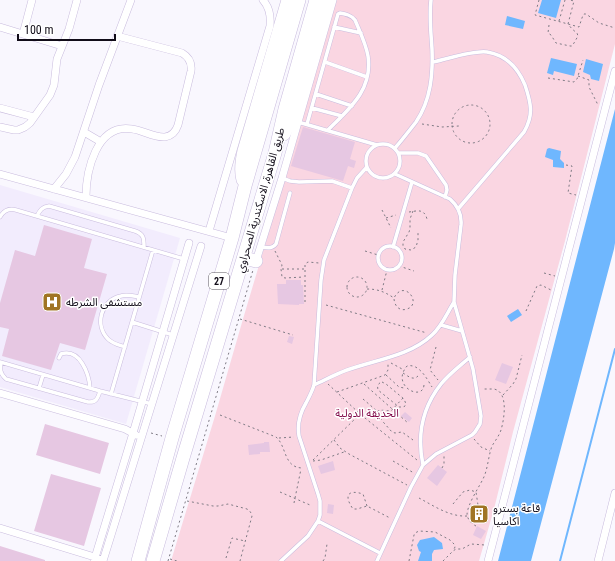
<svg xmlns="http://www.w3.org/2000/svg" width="615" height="561" font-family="'Roboto Condensed','Noto Sans Arabic',sans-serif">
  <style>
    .built { fill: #f2ecfd }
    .green { fill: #fad6e2 }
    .water { fill: #6fb7fe }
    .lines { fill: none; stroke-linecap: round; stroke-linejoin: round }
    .stream { stroke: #6fb7fe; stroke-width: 2 }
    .building { fill: #e6c7e2 }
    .service-casing { stroke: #c9bcde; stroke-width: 4.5 }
    .minor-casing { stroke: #c9bcde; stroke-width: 8 }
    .motorway-casing { stroke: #c9bcde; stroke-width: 14 }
    .path { stroke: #7e7a84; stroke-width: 1; stroke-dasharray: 2 3; stroke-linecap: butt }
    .service { stroke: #fff; stroke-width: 3.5 }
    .minor { stroke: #fff; stroke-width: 7 }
    .motorway { stroke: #fff; stroke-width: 13 }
    .labels { text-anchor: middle; stroke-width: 3; stroke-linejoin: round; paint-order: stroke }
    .shield { fill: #fff; stroke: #58555d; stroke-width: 1 }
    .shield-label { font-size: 10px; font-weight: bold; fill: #110c18 }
    .street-label { font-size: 11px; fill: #110c18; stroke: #fff }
    .poi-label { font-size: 11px; fill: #110c18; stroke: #fff; text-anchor: start }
    .park-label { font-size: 11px; fill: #7f0647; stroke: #fff }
  </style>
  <rect width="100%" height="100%" fill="#f9f7fe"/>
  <!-- built -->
  <path class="built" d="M0 185 180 238 126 424 0 387Z"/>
  <!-- green -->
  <path class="green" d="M336 0H615V44L565 241 513 432 494 509 479 561H171L215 416 243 319 257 272 303 116Z"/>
  <!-- water -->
  <path class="water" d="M542 0H561L556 18 538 13Z
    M507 16 525 21 523 29 505 25Z
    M551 58 577 64 574 76 554 71 553 75 547 73Z
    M586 59 603 64 599 81 591 79 590 75 583 72Z
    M615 109V243L614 249 531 561H498Z
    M549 148 561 151 560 159 564 163V168L553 167V160L545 157 547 149Z
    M518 309 522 315 511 322 507 316Z
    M434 537 442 543 443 549 434 550 432 554V561H418L421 552 419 551 417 545 420 540Z"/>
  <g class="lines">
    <!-- stream -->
    <path class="stream" d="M560 561 615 349"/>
  </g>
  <!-- building -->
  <path class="building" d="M303 127 355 142 350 159 356 161 354 168 348 166 343 181 291 166Z
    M44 225 92 239 84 268 107 274 85 350 60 343 51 370 2 356 9 329 0 327V303L15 250 35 256Z
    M286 280H301V285H303L304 304H299V305L278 304 277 284H286Z
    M289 336 294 337 292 344 287 342Z
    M502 363 513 367 506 384 495 380Z
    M405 412 412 418 409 422 401 416Z
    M45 424 109 443 100 474 36 455Z
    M264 442H269L270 452H260V454L249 455 248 445 264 443Z
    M333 461 335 470 321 474 318 466Z
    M438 465 447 472 437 486 427 478Z
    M51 474 101 488 84 546 34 531Z
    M328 504 334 505 333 514 327 513Z
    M478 507 484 509 480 521 474 518Z
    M477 526 486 531 481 539 473 535Z
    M0 546 45 560V561H0Z"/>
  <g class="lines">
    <defs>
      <path id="service" d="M334 27 361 33
        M325 62 367 77
        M433 62C448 59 473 50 487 52 506 55 518 68 525 85 531 103 534 115 524 132L458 209
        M316 94 352 106
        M312 108 342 116
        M298 122 377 145
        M307 124 338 14 340 13C346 14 351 15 355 20 360 32 366 44 368 56 373 90 349 109 328 130
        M366 161a17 17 0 1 1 34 0a17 17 0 1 1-34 0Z
        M395 148C402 140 409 131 416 122 431 100 433 74 432 49 431 33 429 16 431 0
        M398 153H418L426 156 446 185 447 190 445 197
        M282 178 290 181 299 182 332 181 352 188
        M37 216C40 210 42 207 49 206L135 231C144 234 144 239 144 247
        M0 217C4 210 9 208 16 210L184 259
        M378 258a12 12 0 1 1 24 0a12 12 0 1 1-24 0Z
        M261 247C267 248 272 249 276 244L290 193
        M393 247 412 182
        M132 322 173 335
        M441 325 462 331
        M125 347C119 345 113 344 108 339 94 325 101 300 121 296 127 294 133 296 139 297
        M59 358 61 354C80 348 89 374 90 388
        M0 362 100 391 152 404
        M1 363C0 369 0 374 6 379L88 402C96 403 98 398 100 391
        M314 385C325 380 336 374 347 370 375 360 410 356 432 335 442 326 447 313 454 302
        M39 388 43 375
        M111 394 153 250
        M423 465C417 436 422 408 441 384 449 374 460 366 470 357
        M318 521 380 553
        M281 561 308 536 318 521 320 515V501L318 494 299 436C297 424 300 413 306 403 309 397 312 392 314 385L321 280 324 260 352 188 357 178 367 167
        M377 561 411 487 423 465 436 454 472 435 475 432 480 424 481 416 473 369 454 302 455 275 461 225C462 214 458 206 450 199L395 174"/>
      <path id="minor" d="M0 27 62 46
        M23 34 32 0
        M0 108 34 117
        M0 127 14 130H18L25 127 30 123 50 95 54 85 57 59 69 29 77 0
        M84 132 101 142
        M0 174 232 238
        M54 189 66 174 75 157 99 85 131 0
        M86 197C86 172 96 123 132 129 142 130 155 138 165 137 172 136 176 131 178 125L191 71C192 63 189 57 182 53L117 36
        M209 231 270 26C271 16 270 8 263 0
        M256 261 282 178 333 0
        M0 393 125 429 136 435
        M0 528 98 558
        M94 561 133 433 189 243
        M103 561 201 246
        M488 561 615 71
        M598 561 615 493"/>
      <path id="motorway" d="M284 134 293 115 326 0
        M243 180C240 170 242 160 244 151L288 0
        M244 258 256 261
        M138 561 172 438 232 238 245 186 299 0
        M153 561 183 458 275 153 285 109 316 0"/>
    </defs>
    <!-- service casing -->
    <use href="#service" class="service-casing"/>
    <!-- minor casing -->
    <use href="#minor" class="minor-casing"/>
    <!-- motorway casing -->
    <use href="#motorway" class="motorway-casing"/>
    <!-- path -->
    <path class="path" d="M539 0 535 15 579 27 583 15 584 14H586L599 23 615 28
      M559 21 565 0
      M549 25 548 33 551 35 556 43 570 46H572L574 43 578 36 577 33 572 29 568 24 574 1 570 0
      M578 76 589 80V87L598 105
      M548 78 574 82 577 79 583 60
      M452 124a19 19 0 1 1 38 0a19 19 0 1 1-38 0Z
      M422 124 442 127 459 126
      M566 165 572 166 568 193 576 195
      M382 210 391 228
      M413 211 410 219V229L409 232 403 242V246L405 249 411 250 416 247 418 240V232
      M409 212C417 211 424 208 427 219
      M386 218 396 215
      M275 251 282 265 281 269 282 277 285 278 304 277
      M365 251 378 255
      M399 266 414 271
      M282 269H304
      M544 273 555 276
      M347 287a10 10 0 1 1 20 0a10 10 0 1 1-20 0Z
      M367 289C378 289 385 292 394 298 394 305 399 312 407 309 423 304 404 278 394 298
      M382 290 387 270
      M305 302V264L308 262 319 263
      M326 305 427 333
      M526 311 537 286 541 285 551 290
      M240 319 293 335
      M436 347 430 370 438 380
      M391 363 404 370
      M403 373C408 376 413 381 418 376
      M386 375 399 387 404 388
      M382 382 386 384 404 399 406 404 404 407H399L378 390C377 386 378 383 382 382Z
      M328 384 360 414 417 460
      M364 384 408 423
      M424 385C423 402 390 386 407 366 419 363 427 379 432 387
      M337 392 385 375 388 370V364
      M503 395 513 384 516 379 522 355
      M403 398 391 411 379 410 377 413V415L392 432 395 433 402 432 413 440
      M363 399 377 411
      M220 415 276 437C287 446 283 468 303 468
      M151 433 162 436
      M279 438 294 437
      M474 439 481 447 490 451
      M334 440 340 448 349 454 407 485
      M313 460 360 414
      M313 461 321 460 344 452
      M393 461 414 473
      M442 468 444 464V456
      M280 492 310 505
      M419 498C434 506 450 517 467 516
      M187 501 213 506H218L228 504 247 509C250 511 251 512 252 516L240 561
      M294 503 301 469
      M453 504 463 492 470 490 476 492 478 505
      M367 506 363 494C347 489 344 496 353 509H357L367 506 390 518
      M476 526C472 524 468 520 467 515 467 505 479 487 483 479 488 469 488 457 492 446 495 441 499 436 501 430 504 420 509 392 494 389 490 389 486 389 482 389
      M226 558 232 538 245 541
      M170 559 177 561
      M168 561 253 270
      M323 561 325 558 327 544
      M409 561 414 535 415 533 419 531 435 532 450 540 455 545V547L453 551
      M443 561 453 551 456 549H462L471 544 485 545"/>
    <!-- service -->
    <use href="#service" class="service"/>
    <!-- minor -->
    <use href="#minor" class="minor"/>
    <!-- motorway -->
    <use href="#motorway" class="motorway"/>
  </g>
  <!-- icons -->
  <defs>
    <symbol id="hospital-square" viewBox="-11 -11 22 22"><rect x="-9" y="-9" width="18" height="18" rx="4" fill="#a07424" stroke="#fff"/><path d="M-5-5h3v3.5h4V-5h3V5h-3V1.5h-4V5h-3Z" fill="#fff"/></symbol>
    <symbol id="building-square" viewBox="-11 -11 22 22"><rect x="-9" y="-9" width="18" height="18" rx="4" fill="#a07424" stroke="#fff"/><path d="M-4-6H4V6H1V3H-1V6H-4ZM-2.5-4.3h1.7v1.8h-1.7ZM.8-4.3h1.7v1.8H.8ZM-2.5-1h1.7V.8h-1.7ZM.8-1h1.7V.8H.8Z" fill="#fff"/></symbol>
  </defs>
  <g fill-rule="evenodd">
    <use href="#hospital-square" x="41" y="291" width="22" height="22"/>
    <use href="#building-square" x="468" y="503" width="22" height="22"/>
  </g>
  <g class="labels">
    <!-- shield labels -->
    <rect class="shield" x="209" y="273" width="20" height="16" rx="3"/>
    <g class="shield-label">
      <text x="219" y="285">27</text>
    </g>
    <!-- street labels -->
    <g class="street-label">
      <text transform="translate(260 200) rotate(-74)" y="4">طريق القاهرة, الاسكندرية الصحراوي</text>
    </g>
    <!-- poi labels -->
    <g class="poi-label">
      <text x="66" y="306">مستشفى الشرطه</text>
      <text x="493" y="512">قاعة بسترو<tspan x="493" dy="13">اكاسيا</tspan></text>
    </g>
    <!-- park labels -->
    <g class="park-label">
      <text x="367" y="417">الحديقة الدولية</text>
    </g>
  </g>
  <!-- scale -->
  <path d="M18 34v6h97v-6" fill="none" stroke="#110c18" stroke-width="2"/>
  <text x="24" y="34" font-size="12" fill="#110c18" stroke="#ffffff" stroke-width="3" paint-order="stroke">100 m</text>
</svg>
